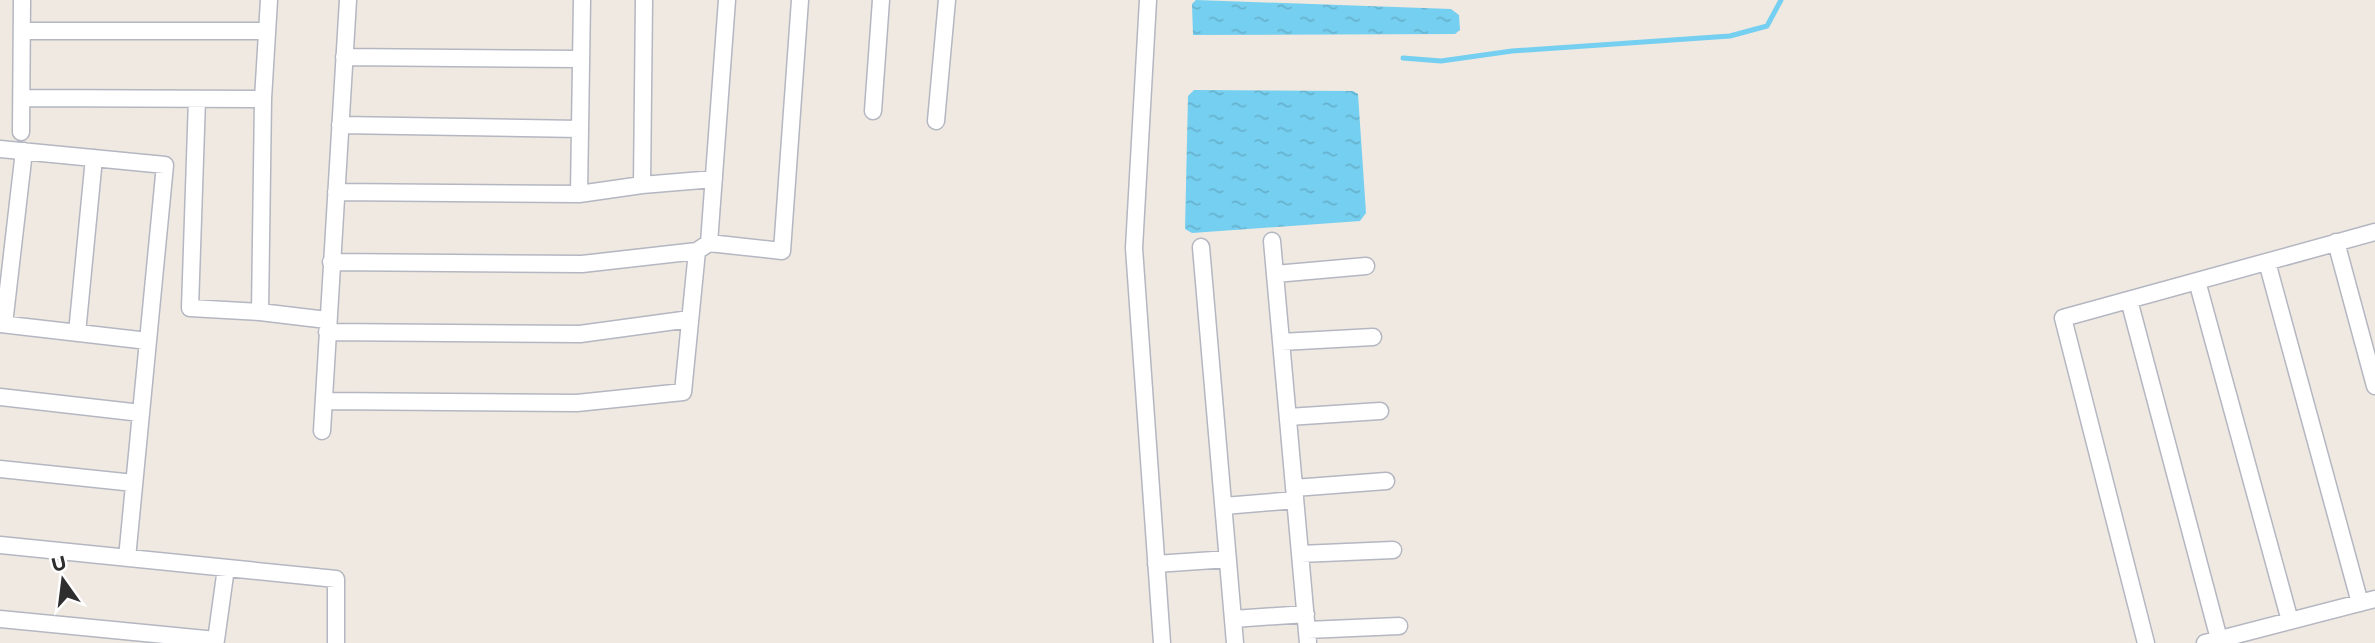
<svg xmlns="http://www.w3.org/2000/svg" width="2375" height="643" font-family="Montserrat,sans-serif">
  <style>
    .water { fill: url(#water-ripples) }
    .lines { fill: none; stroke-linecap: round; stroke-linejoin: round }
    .stream { stroke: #75cff0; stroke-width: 5 }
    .street-casing { stroke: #b4b7c1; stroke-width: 19 }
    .street { stroke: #fff; stroke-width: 16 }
  </style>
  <defs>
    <pattern id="water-ripples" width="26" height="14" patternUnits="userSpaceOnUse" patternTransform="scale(1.75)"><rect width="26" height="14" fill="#75cff0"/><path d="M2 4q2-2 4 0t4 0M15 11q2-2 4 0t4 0" fill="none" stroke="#66b2ce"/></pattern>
  </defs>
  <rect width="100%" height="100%" fill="#efe9e1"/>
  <!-- water -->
  <path class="water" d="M1196 0 1451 9 1459 15 1460 30 1455 34 1193 35 1192 4Z
    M1194 90 1353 91 1358 94 1366 213 1360 221 1192 233 1185 229 1188 96Z"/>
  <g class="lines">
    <!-- stream -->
    <path class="stream" d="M1403 58 1441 61 1512 51 1730 36 1767 26 1781 0"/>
    <defs>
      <path id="street" d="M1148 0 1134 248 1162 643
        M22 31H267
        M344 57 581 59
        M22 98 263 99
        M197 99 190 308 260 312 327 320
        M873 111 881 0
        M936 121 947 0
        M340 125 580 129
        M21 132 22 0
        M0 149 165 165 127 558
        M642 185 644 0
        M336 192 579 194 642 185 714 179
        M579 194 582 0
        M1272 241 1308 643
        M2336 242 2375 386
        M709 243 782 251 800 0
        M1201 247 1235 643
        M331 262 582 264 697 251
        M2267 262 2360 603
        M1275 274 1366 266
        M2197 281 2290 621
        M2129 300 2219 639
        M260 312 263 99 269 0
        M0 324 148 341
        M4 324 24 151
        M327 332 580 334 690 319
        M77 333 94 158
        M1281 342 1373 337
        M0 397 141 413
        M324 401 577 403 683 392 697 251 709 243 727 0
        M1288 417 1380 411
        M322 431 348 0
        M0 469 134 483
        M1294 488 1386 481
        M1224 506 1295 500
        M0 545 336 579V643
        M1300 554 1393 550
        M1156 564 1228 559
        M0 619 216 640 226 568
        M1233 619 1306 614
        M1307 630 1399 626
        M2146 643 2063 318 2375 232
        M2205 643 2375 599"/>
    </defs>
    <!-- street casing -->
    <use href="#street" class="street-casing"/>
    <!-- street -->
    <use href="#street" class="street"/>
  </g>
  <!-- north arrow -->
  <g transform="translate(63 580) rotate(346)" stroke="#ffffff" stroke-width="5" paint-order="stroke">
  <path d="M0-5L12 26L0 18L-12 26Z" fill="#2e2e2e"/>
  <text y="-10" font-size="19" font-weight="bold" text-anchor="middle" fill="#2e2e2e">U</text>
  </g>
</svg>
